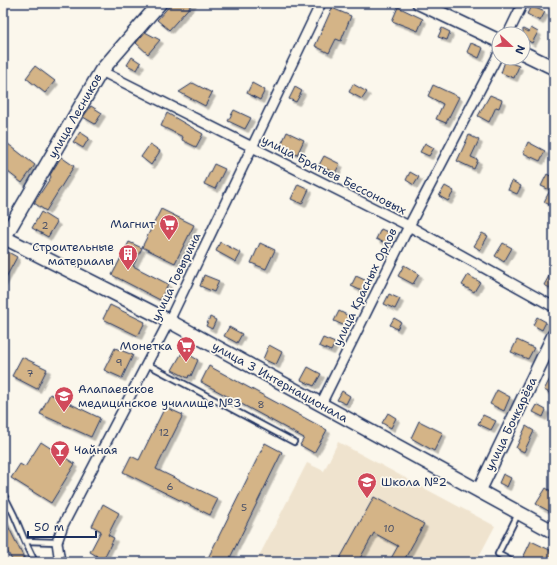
<svg xmlns="http://www.w3.org/2000/svg" width="557" height="565" font-family="'Shantell Sans',sans-serif">
  <style>
    .built { fill: #efe3ce }
    .building { fill: #d4b487; stroke: #1b2f5e; filter: url(#shadow) }
    .lines { fill: none; stroke-linecap: round; stroke-linejoin: round }
    .lane-casing { stroke: #1b2f5e; stroke-width: 8 }
    .street-casing { stroke: #1b2f5e; stroke-width: 12 }
    .secondary-casing { stroke: #1b2f5e; stroke-width: 16 }
    .lane { stroke: #fbf7ec; stroke-width: 4.5 }
    .street { stroke: #fbf7ec; stroke-width: 9 }
    .secondary { stroke: #fbf7ec; stroke-width: 13 }
    .labels { text-anchor: middle; stroke-width: 3.5; stroke-linejoin: round; paint-order: stroke }
    .number-label { font-size: 10px; fill: #495068 }
    .street-label { font-size: 12px; fill: #1b2f5e; stroke: #fbf7ec }
    .poi-label { font-size: 12px; fill: #1b2f5e; stroke: #fbf7ec; text-anchor: end }
  </style>
  <defs>
    <filter id="shadow"><feDropShadow dx="3.5" dy="3.5" stdDeviation="0" flood-color="#0004"/></filter>
  </defs>
  <rect width="100%" height="100%" fill="#fbf7ec"/>
  <filter id="ink" filterUnits="userSpaceOnUse"><feTurbulence type="fractalNoise" baseFrequency=".025" numOctaves="2"/><feDisplacementMap in="SourceGraphic" scale="8" xChannelSelector="R" yChannelSelector="G"/><feConvolveMatrix kernelMatrix="1 2 1 2 8 2 1 2 1" color-interpolation-filters="sRGB"/></filter>
  <g filter="url(#ink)">
    <!-- built -->
    <path class="built" d="M338 442 495 526 476 562H256L307 463 324 471Z"/>
    <!-- building -->
    <path class="building" d="M172 3H193L169 30 157 20Z
      M531 6 545 12 540 21 527 14Z
      M398 7 423 19 418 31 392 21Z
      M332 8 351 16 341 41 336 39 329 53 315 46Z
      M442 28 450 32 447 40 438 37Z
      M531 28 538 32 532 43 523 38V29L529 32Z
      M145 32 160 40 148 54 136 43Z
      M471 43 483 48 479 58 467 52Z
      M132 57 141 63 137 70 127 65Z
      M505 61 519 66 514 78 501 73Z
      M35 66 55 81 45 93 26 78Z
      M193 83 212 93 205 106 179 92Z
      M252 83 265 90 260 100 247 93Z
      M353 84 367 92 362 99 349 92Z
      M433 85 459 97 446 123 436 119 443 104 428 96Z
      M295 87 302 91 296 102 289 99Z
      M490 95 502 100 499 108 496 107 489 122 478 116Z
      M91 106 102 113 95 124 83 117Z
      M234 110 251 118 245 129 228 121Z
      M167 113 203 134 196 147 182 140 183 137 161 126Z
      M80 132 89 138 83 148 73 142Z
      M287 132 304 140 297 155 280 147Z
      M469 135 479 140 471 157 478 160 474 169 457 161Z
      M3 140 35 165 22 183 3 168Z
      M528 142 545 151 540 161 523 153Z
      M425 143 434 148 429 156 420 152Z
      M150 144 160 151 151 165 141 157Z
      M324 156 340 164 335 173 319 165Z
      M61 157 74 166 46 211 34 203 51 177 50 175Z
      M214 164 225 169 215 189 204 184Z
      M410 172 419 177 414 185 406 180Z
      M547 174 554 178V207L544 202 550 190 541 186Z
      M512 181 521 186 517 194 508 190Z
      M298 184 309 189 302 204 291 199Z
      M445 186 454 191 448 201 439 196Z
      M161 209 194 225 175 263 142 247Z
      M41 212 57 222 48 237 32 228Z
      M381 229 392 234 387 244 376 239Z
      M482 233 488 236 480 250 474 246Z
      M129 242 142 248 133 266 168 284 160 300 112 275Z
      M220 242 241 253 236 262 216 251Z
      M260 243 275 250 266 269 251 263Z
      M503 243 512 248 504 262 495 256Z
      M3 249 17 257 3 283Z
      M404 265 419 274 413 284 398 276Z
      M204 275 219 281 214 292 200 286Z
      M468 275 480 282 474 292 462 285Z
      M356 276 367 281 362 291 351 286Z
      M549 276 554 278V290L544 285Z
      M389 294 400 299 395 309 384 304Z
      M110 305 145 322 138 336 103 319Z
      M339 311 349 316 345 326 334 321Z
      M210 317 216 320 212 329 206 326Z
      M537 317 546 322 542 330 533 325Z
      M394 318 401 322 397 329 390 325Z
      M229 327 242 334 237 343 224 336Z
      M323 338 335 343 331 351 319 346Z
      M517 340 534 348 528 359 511 352Z
      M269 345 282 352 276 365 263 359Z
      M115 348 133 355 122 378 104 370Z
      M183 351 198 360 191 376 189 375 188 378 172 370Z
      M22 357 47 369 37 389 12 376Z
      M209 366 327 430 314 453 300 445 304 438 201 382Z
      M308 367 321 374 314 386 301 380Z
      M554 371V395L544 390Z
      M497 390 510 397 504 411 490 404Z
      M342 391 350 396 346 404 337 400Z
      M50 394 100 418 91 437 40 414Z
      M537 405 546 410 543 417 533 412Z
      M165 407 183 415 156 469 218 499 210 515 123 472 131 456 139 460Z
      M388 413 396 418 391 428 382 423Z
      M483 415 496 421 491 430 478 424Z
      M419 421 443 433 434 451 411 438Z
      M526 426 534 431 524 452 516 448Z
      M41 442 75 464 51 503 11 478 20 464 25 467Z
      M265 443 282 452 228 562H206Z
      M503 474 511 478 507 487 499 483Z
      M546 488 554 493V514L536 504Z
      M374 497 424 524 403 562H389L398 546 374 533 358 562H338Z
      M103 504 119 513 108 535 114 538 102 562H94L97 556 90 552 101 531 92 526Z
      M3 516 26 562H13L3 543Z
      M531 541 554 552V562H521Z"/>
    <g class="lines">
      <defs>
        <path id="lane" d="M147 364 294 442
          M3 493 14 515 25 541
          M35 562 25 541 57 542
          M513 562 498 554 518 514"/>
        <path id="street" d="M508 34 523 3
          M101 71 409 226 554 307
          M321 404 409 226 499 53
          M60 562 57 542 63 525 169 321 321 3"/>
        <path id="secondary" d="M419 3 499 41
          M523 53 554 68
          M3 237 169 321 554 532
          M4 238 101 71 160 3
          M479 491 554 335"/>
      </defs>
      <!-- lane casing -->
      <use href="#lane" class="lane-casing"/>
      <!-- street casing -->
      <use href="#street" class="street-casing"/>
      <!-- secondary casing -->
      <use href="#secondary" class="secondary-casing"/>
      <!-- lane -->
      <use href="#lane" class="lane"/>
      <!-- street -->
      <use href="#street" class="street"/>
      <!-- secondary -->
      <use href="#secondary" class="secondary"/>
    </g>
  </g>
  <!-- icons -->
  <defs>
    <symbol id="supermarket-pin" viewBox="-11 -11 22 30"><path d="M0 17L-7.5 6A9.5 9.5 0 1 1 7.5 6Z" fill="#d1495b" stroke="#fbf7ec"/><path d="M-6-5.5h2.5l.6 2H6L4.5 2H-2.5L-4.4-4H-6ZM-1.5 3.2a1.3 1.3 0 1 0 .1 0ZM3 3.2a1.3 1.3 0 1 0 .1 0Z" fill="#fff"/></symbol>
    <symbol id="building-pin" viewBox="-11 -11 22 30"><path d="M0 17L-7.5 6A9.5 9.5 0 1 1 7.5 6Z" fill="#d1495b" stroke="#fbf7ec"/><path d="M-4-6H4V6H1V3H-1V6H-4ZM-2.5-4.3h1.7v1.8h-1.7ZM.8-4.3h1.7v1.8H.8ZM-2.5-1h1.7V.8h-1.7ZM.8-1h1.7V.8H.8Z" fill="#fff"/></symbol>
    <symbol id="university-pin" viewBox="-11 -11 22 30"><path d="M0 17L-7.5 6A9.5 9.5 0 1 1 7.5 6Z" fill="#d1495b" stroke="#fbf7ec"/><path d="M0-5L7-2L0 1L-7-2ZM-4 1L0 2.5L4 1V4Q0 6-4 4Z" fill="#fff"/></symbol>
    <symbol id="bar-pin" viewBox="-11 -11 22 30"><path d="M0 17L-7.5 6A9.5 9.5 0 1 1 7.5 6Z" fill="#d1495b" stroke="#fbf7ec"/><path d="M-6-5H6L.8 .8V4.5H3.5V6h-7V4.5H-.8V.8Z" fill="#fff"/></symbol>
    <symbol id="school-pin" viewBox="-11 -11 22 30"><path d="M0 17L-7.5 6A9.5 9.5 0 1 1 7.5 6Z" fill="#d1495b" stroke="#fbf7ec"/><path d="M0-5L7-2L0 1L-7-2ZM-4 1L0 2.5L4 1V4Q0 6-4 4Z" fill="#fff"/></symbol>
  </defs>
  <g fill-rule="evenodd">
    <use href="#supermarket-pin" x="158" y="213" width="22" height="30"/>
    <use href="#building-pin" x="117" y="243" width="22" height="30"/>
    <use href="#supermarket-pin" x="175" y="335" width="22" height="30"/>
    <use href="#university-pin" x="53" y="385" width="22" height="30"/>
    <use href="#bar-pin" x="49" y="439" width="22" height="30"/>
    <use href="#school-pin" x="356" y="471" width="22" height="30"/>
  </g>
  <g class="labels">
    <!-- number labels -->
    <g class="number-label">
      <text x="45" y="229">2</text>
      <text x="119" y="366">9</text>
      <text x="30" y="377">7</text>
      <text x="261" y="408">8</text>
      <text x="164" y="436">12</text>
      <text x="170" y="490">6</text>
      <text x="244" y="511">5</text>
      <text x="389" y="532">10</text>
    </g>
    <!-- street labels -->
    <g class="street-label">
      <text transform="translate(75 116) rotate(-60)" y="4">улица Лесников</text>
      <text transform="translate(334 175) rotate(27)" y="4">улица Братьев Бессоновых</text>
      <text transform="translate(176 277) rotate(-64)" y="4">улица Говырина</text>
      <text transform="translate(365 287) rotate(-64)" y="4">улица Красных Орлов</text>
      <text transform="translate(280 382) rotate(29)" y="4">улица 3 Интернационала</text>
      <text transform="translate(511 424) rotate(-64)" y="4">улица Бочкарёва</text>
    </g>
    <!-- poi labels -->
    <g class="poi-label">
      <text x="155" y="228">Магнит</text>
      <text x="114" y="251">Строительные<tspan x="114" dy="14">материалы</tspan></text>
      <text x="172" y="350">Монетка</text>
      <text x="78" y="393" text-anchor="start">Алапаевское<tspan x="78" dy="14">медицинское училище №3</tspan></text>
      <text x="74" y="454" text-anchor="start">Чайная</text>
      <text x="381" y="486" text-anchor="start">Школа №2</text>
    </g>
  </g>
  <!-- margin -->
  <rect width="557" height="565" fill="none" stroke="#fbf7ec" stroke-width="16"/>
  <rect x="8" y="8" width="541" height="549" fill="none" stroke="#1b2f5e" stroke-width="1.5" filter="url(#ink)"/>
  <!-- north arrow -->
  <g transform="translate(511 46) rotate(112)"><circle r="19" fill="#fbf7ec" stroke="#a1a7b3"/>
  <path d="M0-3L7 15L0 10L-7 15Z" fill="#d1495b"/>
  <text y="-6" font-size="11" font-weight="bold" text-anchor="middle" fill="#1b2f5e">N</text>
  </g>
  <!-- scale -->
  <path d="M28 531v6h68v-6" fill="none" stroke="#1b2f5e" stroke-width="2"/>
  <text x="34" y="531" font-size="12" fill="#1b2f5e" stroke="#fbf7ec" stroke-width="3" paint-order="stroke">50 m</text>
</svg>
